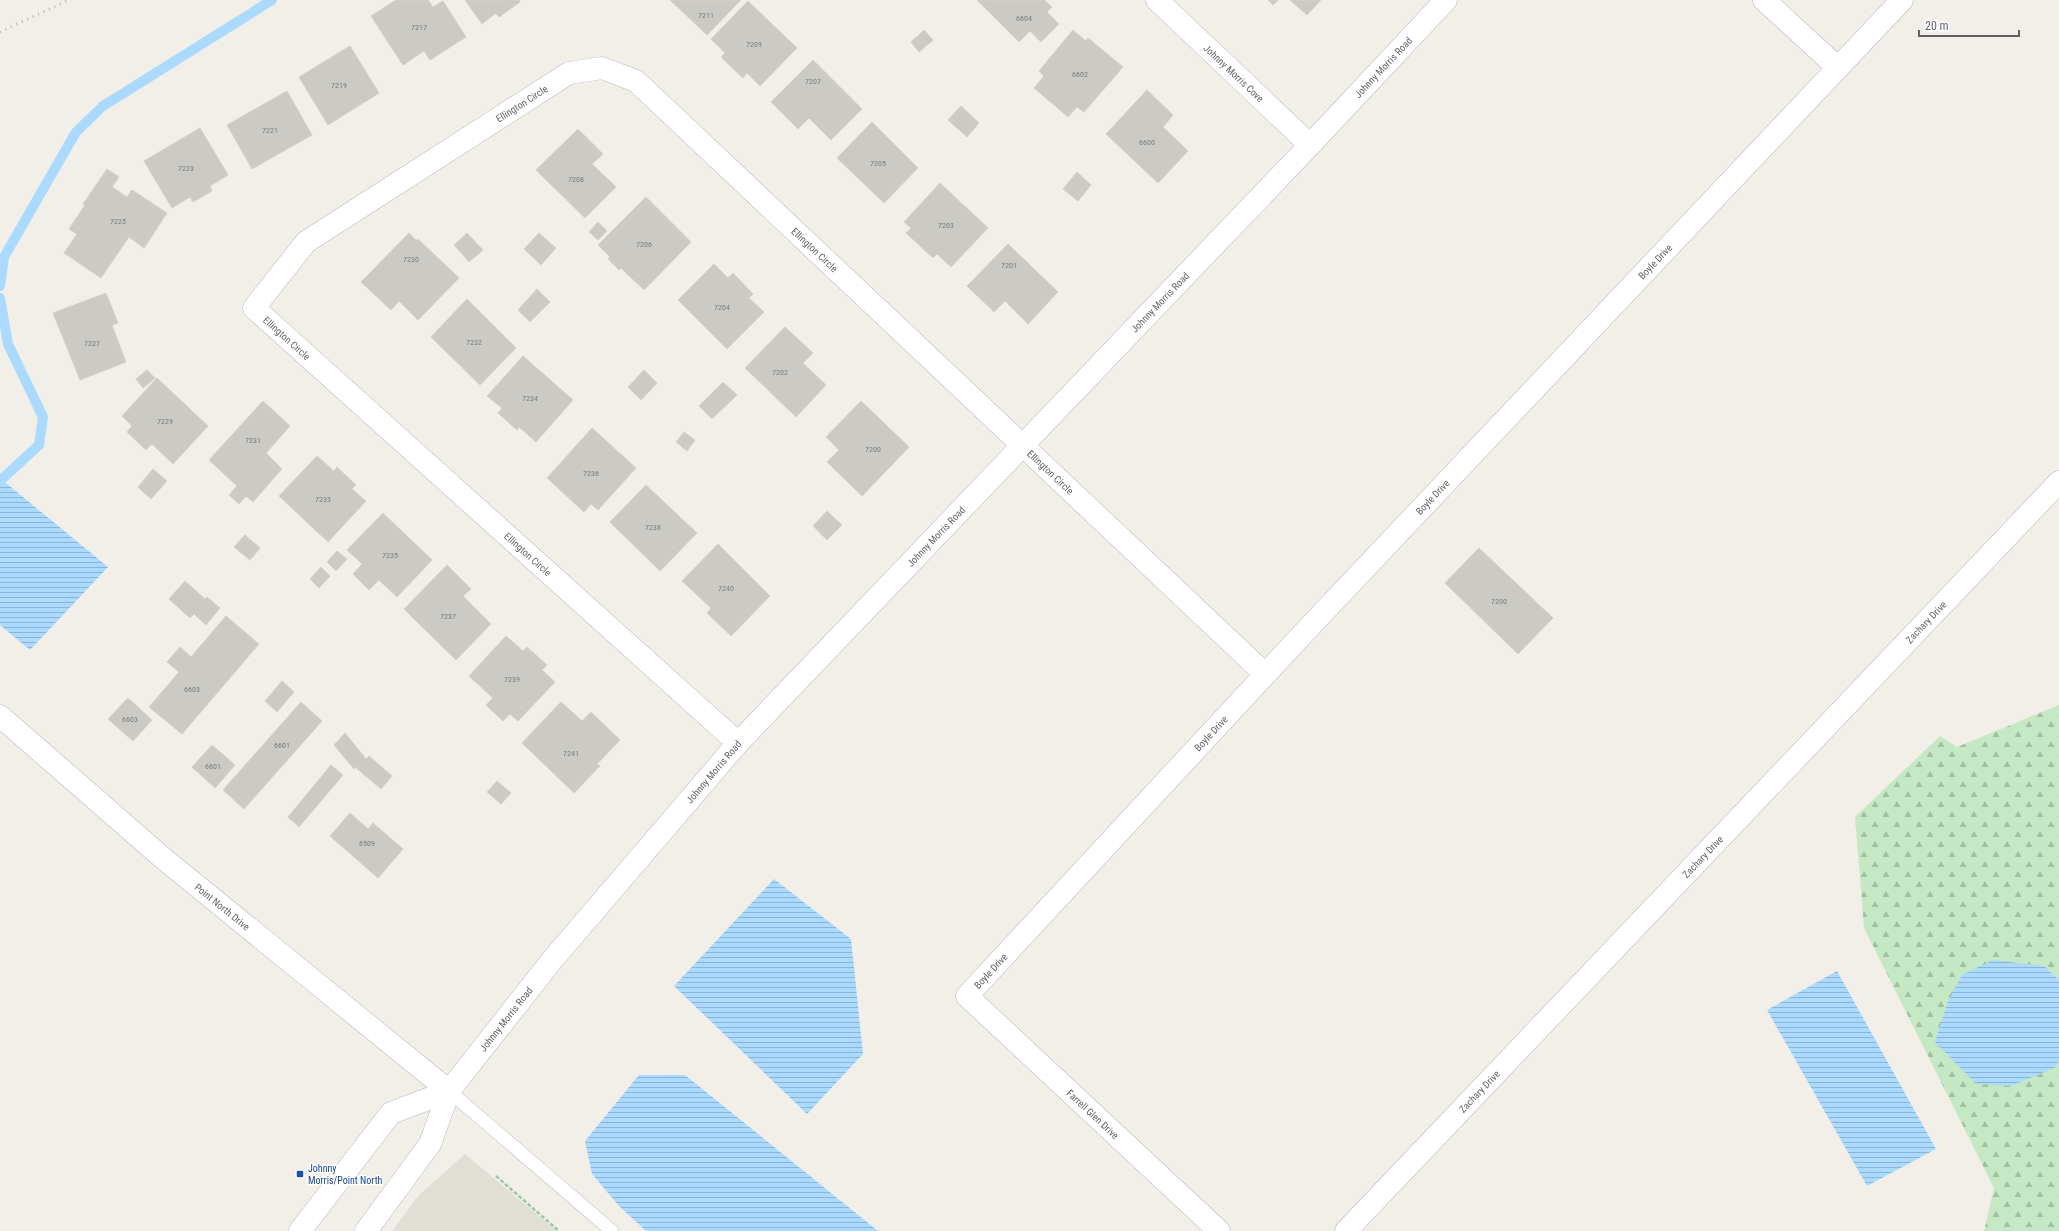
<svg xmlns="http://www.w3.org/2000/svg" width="2059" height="1231" font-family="'Roboto Condensed',sans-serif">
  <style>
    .education { fill: #e1ded6 }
    .forest { fill: url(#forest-firs) }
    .water { fill: url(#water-rules) }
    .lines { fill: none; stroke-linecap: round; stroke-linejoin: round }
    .stream { stroke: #aadaff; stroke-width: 10 }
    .building { fill: #cccac5; stroke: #d6d1c6 }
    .lane-casing { stroke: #b5b8bc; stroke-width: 14 }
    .street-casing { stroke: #b5b8bc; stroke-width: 23 }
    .secondary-casing { stroke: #b6babf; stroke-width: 23 }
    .path { stroke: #9cc7a9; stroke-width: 2.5; stroke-dasharray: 4 2; stroke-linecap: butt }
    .lane { stroke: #fff; stroke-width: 13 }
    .street { stroke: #fff; stroke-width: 22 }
    .secondary { stroke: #fff; stroke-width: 22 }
    .rail { stroke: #b6b7b8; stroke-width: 3; stroke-dasharray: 1 5; stroke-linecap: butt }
    .transit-dot { fill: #1a4fb4; stroke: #fff; stroke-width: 1.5 }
    .labels { text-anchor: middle; stroke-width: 3; stroke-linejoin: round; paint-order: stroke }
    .number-label { font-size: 8px; fill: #7a7d7f }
    .street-label { font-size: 10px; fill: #5f6368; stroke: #fff }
    .transit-label { font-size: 10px; fill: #164399; stroke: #fff; text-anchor: start }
  </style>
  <defs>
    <pattern id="forest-firs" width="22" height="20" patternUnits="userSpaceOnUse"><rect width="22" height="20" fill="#c5e8c5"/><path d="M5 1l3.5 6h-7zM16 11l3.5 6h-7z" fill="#a3c0a4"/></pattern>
    <pattern id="water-rules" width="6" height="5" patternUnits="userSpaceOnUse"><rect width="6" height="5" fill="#aadaff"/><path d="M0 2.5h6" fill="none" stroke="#8eb4d2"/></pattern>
  </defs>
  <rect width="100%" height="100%" fill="#f1efe8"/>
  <!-- education -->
  <path class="education" d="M465 1154 557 1231H392L419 1195Z"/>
  <!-- forest -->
  <path class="forest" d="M2059 705V1231H1984L1994 1188 1864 928 1855 817 1940 736 1957 747Z"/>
  <!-- water -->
  <path class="water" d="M0 478 108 567 30 650 0 625Z
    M774 879 851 939 863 1054 807 1114 674 986Z
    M1993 960 2044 966 2059 980V1061L2056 1067 2011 1086 1976 1084 1935 1042 1948 1001 1962 975Z
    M1837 971 1936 1149 1867 1186 1767 1010Z
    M639 1075H685L878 1231H646L619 1206 592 1174 585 1141Z"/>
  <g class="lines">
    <!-- stream -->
    <path class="stream" d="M0 286 4 257 76 132 103 106 272 0
      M0 298 8 344 43 417 39 445 2 479"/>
  </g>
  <!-- building -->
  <path class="building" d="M396 0H428L433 7 443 1 466 37 430 60 424 51 403 65 371 16Z
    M465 0H519L520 2 499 17 496 13 482 24Z
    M670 0H741L707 35Z
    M977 0H1044L1052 7 1047 12 1059 24 1041 42 1030 31 1019 42Z
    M1268 0H1278L1273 5Z
    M1290 0H1321L1307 15Z
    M748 1 797 48 760 86 747 73 743 78 721 57 725 53 711 39Z
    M924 30 933 40 919 52 911 42Z
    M1073 30 1086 41 1088 38 1123 67 1084 112 1077 107 1068 117 1034 88 1044 76 1039 71Z
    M350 46 379 93 328 125 299 77Z
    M813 60 862 109 831 140 809 118 798 129 771 102Z
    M1147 90 1173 115 1163 127 1188 151 1158 183 1106 134Z
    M287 91 312 135 252 169 227 125Z
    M961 106 979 123 967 137 948 120Z
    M872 122 918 168 884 203 837 158Z
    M200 128 228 175 210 186 212 191 193 202 190 197 172 208 144 161Z
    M578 129 603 154 592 164 616 187 585 218 536 170Z
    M107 169 119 177 112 187 127 197 132 190 167 213 144 248 129 237 101 278 64 253 77 234 69 229 85 205 83 204Z
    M1077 172 1091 185 1078 201 1063 189Z
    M940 183 988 228 951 267 937 254 933 258 906 233 911 228 904 222Z
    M646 197 691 242 644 290 621 268 619 270 608 259 610 257 598 245Z
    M598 222 607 231 598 240 589 232Z
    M409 233 417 241 418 239 459 278 418 320 399 301 391 310 361 282Z
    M467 233 483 250 469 262 454 245Z
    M539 233 556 248 541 265 524 249Z
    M1008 244 1058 292 1028 324 1005 301 994 312 967 286Z
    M714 264 728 278 733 273 753 294 749 298 764 312 727 349 678 300Z
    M537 289 550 302 530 322 518 310Z
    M106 293 118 323 112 325 126 362 80 380 53 313Z
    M467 299 516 348 480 385 431 337Z
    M785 327 813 353 803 363 826 385 796 417 745 368Z
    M523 356 573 400 536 442 519 427 517 430 498 413 502 408 487 396Z
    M147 370 155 378 143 388 136 379Z
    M644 370 657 383 641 400 628 387Z
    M157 378 208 426 173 464 152 444 146 450 127 432 132 426 122 416Z
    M723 382 737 395 712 419 699 406Z
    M263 401 290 426 266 453 282 469 253 502 246 496 239 504 229 495 237 486 209 460Z
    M861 401 909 447 862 496 827 462 839 450 826 437Z
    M592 428 636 468 598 510 591 504 584 512 547 478Z
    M684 432 695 440 687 451 676 442Z
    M317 456 334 471 337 467 356 485 352 489 366 501 328 542 279 496Z
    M153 469 167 481 151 499 138 487Z
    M646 485 697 533 660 571 610 522Z
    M827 511 842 525 827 540 813 526Z
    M383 513 432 560 397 597 379 580 369 590 353 574 362 564 347 550Z
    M245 535 260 548 250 560 234 547Z
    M718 544 770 596 731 636 707 613 711 608 682 581Z
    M1479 548 1553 618 1518 654 1445 583Z
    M337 551 347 559 336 571 327 562Z
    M447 565 471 589 463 596 491 624 456 660 404 609Z
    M321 567 330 576 319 588 310 579Z
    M185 581 205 599 207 597 220 608 206 625 194 614 190 618 169 599Z
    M226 616 259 644 182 734 149 707 179 672 167 662 180 647 191 657Z
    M506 636 523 651 527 647 547 665 542 670 555 682 518 721 510 714 503 721 486 705 493 698 469 676Z
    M282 681 294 692 277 712 265 701Z
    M128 698 152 720 133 741 108 719Z
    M301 702 322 721 244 809 223 790Z
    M561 702 582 721 591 712 620 740 597 764 600 766 574 793 522 743Z
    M345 733 366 759 369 756 392 776 381 789 355 767 354 769 334 745Z
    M212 745 235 765 215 788 192 767Z
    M331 765 343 775 299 827 288 817Z
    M497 781 511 793 501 804 487 792Z
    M350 813 368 829 373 823 403 849 378 878 330 836Z"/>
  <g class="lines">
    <defs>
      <path id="lane" d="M449 1091 612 1231"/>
      <g id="street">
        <path id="s1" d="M1157 0 1310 145"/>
        <path d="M1764 0 1837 67"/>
        <path id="s2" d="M0 716 164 859 449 1091"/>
        <path id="s3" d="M738 743 254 308 306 242 569 73 602 68 636 81 1265 674"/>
        <path id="s4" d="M1219 1231 967 996 1299 638 1902 0"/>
        <path id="s5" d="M1346 1231 2059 482"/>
      </g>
      <g id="secondary">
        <path d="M300 1231 391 1113 449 1091"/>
        <path id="s6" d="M366 1231 430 1144 449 1091 553 959 738 743 1310 145 1446 0"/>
      </g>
    </defs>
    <!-- lane casing -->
    <use href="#lane" class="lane-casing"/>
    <!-- street casing -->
    <use href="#street" class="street-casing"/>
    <!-- secondary casing -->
    <use href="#secondary" class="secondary-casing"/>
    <!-- path -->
    <path class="path" d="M496 1176 559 1231"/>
    <!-- lane -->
    <use href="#lane" class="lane"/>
    <!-- street -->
    <use href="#street" class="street"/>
    <!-- secondary -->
    <use href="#secondary" class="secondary"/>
    <!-- rail -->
    <path class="rail" d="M0 32 69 0"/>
  </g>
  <!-- markers -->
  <rect class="transit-dot" x="296" y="1170" width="8" height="8" rx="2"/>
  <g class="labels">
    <!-- number labels -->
    <g class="number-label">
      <text x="706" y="18">7211</text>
      <text x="1024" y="21">6604</text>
      <text x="419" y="30">7217</text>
      <text x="754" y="47">7209</text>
      <text x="1080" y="77">6602</text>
      <text x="813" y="84">7207</text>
      <text x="339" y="88">7219</text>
      <text x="270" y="133">7221</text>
      <text x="1147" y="145">6600</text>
      <text x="878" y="166">7205</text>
      <text x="186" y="171">7223</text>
      <text x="576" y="182">7208</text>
      <text x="118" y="224">7225</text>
      <text x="946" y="228">7203</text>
      <text x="644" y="247">7206</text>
      <text x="411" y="262">7230</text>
      <text x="1009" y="268">7201</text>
      <text x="722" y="310">7204</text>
      <text x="474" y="345">7232</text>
      <text x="92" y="346">7227</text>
      <text x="780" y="375">7202</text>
      <text x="530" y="401">7234</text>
      <text x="165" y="424">7229</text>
      <text x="253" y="443">7231</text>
      <text x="873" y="452">7200</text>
      <text x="591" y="476">7236</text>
      <text x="323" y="502">7233</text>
      <text x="653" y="530">7238</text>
      <text x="390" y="558">7235</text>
      <text x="726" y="591">7240</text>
      <text x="1499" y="604">7200</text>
      <text x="448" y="619">7237</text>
      <text x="512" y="682">7239</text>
      <text x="192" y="692">6603</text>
      <text x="130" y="722">6603</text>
      <text x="282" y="748">6601</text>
      <text x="571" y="756">7241</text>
      <text x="213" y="769">6601</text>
      <text x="367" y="846">6509</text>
    </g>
    <!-- street labels -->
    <g class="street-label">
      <text dy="4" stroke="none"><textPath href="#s6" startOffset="1551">Johnny Morris Road</textPath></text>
      <text dy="4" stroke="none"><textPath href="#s1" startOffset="106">Johnny Morris Cove</textPath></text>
      <text dy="4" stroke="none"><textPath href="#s3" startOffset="991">Ellington Circle</textPath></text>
      <text dy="4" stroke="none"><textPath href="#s3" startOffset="1363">Ellington Circle</textPath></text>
      <text dy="4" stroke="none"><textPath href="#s4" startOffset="1351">Boyle Drive</textPath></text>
      <text dy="4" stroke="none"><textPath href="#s6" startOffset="1227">Johnny Morris Road</textPath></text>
      <text transform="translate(287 338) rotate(42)" y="4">Ellington Circle</text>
      <text dy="4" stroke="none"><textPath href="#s3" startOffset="1687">Ellington Circle</textPath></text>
      <text dy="4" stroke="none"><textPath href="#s4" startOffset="1027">Boyle Drive</textPath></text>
      <text dy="4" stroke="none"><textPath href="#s6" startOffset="903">Johnny Morris Road</textPath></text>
      <text transform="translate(528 554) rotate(42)" y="4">Ellington Circle</text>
      <text dy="4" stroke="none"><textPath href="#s5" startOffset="841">Zachary Drive</textPath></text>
      <text dy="4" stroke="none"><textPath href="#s4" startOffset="703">Boyle Drive</textPath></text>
      <text dy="4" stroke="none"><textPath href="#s6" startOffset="579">Johnny Morris Road</textPath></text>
      <text dy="4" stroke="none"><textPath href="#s5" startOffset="517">Zachary Drive</textPath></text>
      <text dy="4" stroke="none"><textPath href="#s2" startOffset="293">Point North Drive</textPath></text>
      <text dy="4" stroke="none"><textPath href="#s4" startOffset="379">Boyle Drive</textPath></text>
      <text dy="4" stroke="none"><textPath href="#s6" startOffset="256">Johnny Morris Road</textPath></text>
      <text dy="4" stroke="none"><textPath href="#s5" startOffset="193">Zachary Drive</textPath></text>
      <text transform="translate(1093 1114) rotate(43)" y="4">Farrell Glen Drive</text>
    </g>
    <!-- transit labels -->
    <g class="transit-label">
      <text x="308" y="1172">Johnny<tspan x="308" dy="12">Morris/Point North</tspan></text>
    </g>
  </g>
  <!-- scale -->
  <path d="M1919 30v6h100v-6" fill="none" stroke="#5f6368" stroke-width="2"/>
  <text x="1925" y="30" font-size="12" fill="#5f6368" stroke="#ffffff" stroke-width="3" paint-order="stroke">20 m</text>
</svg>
